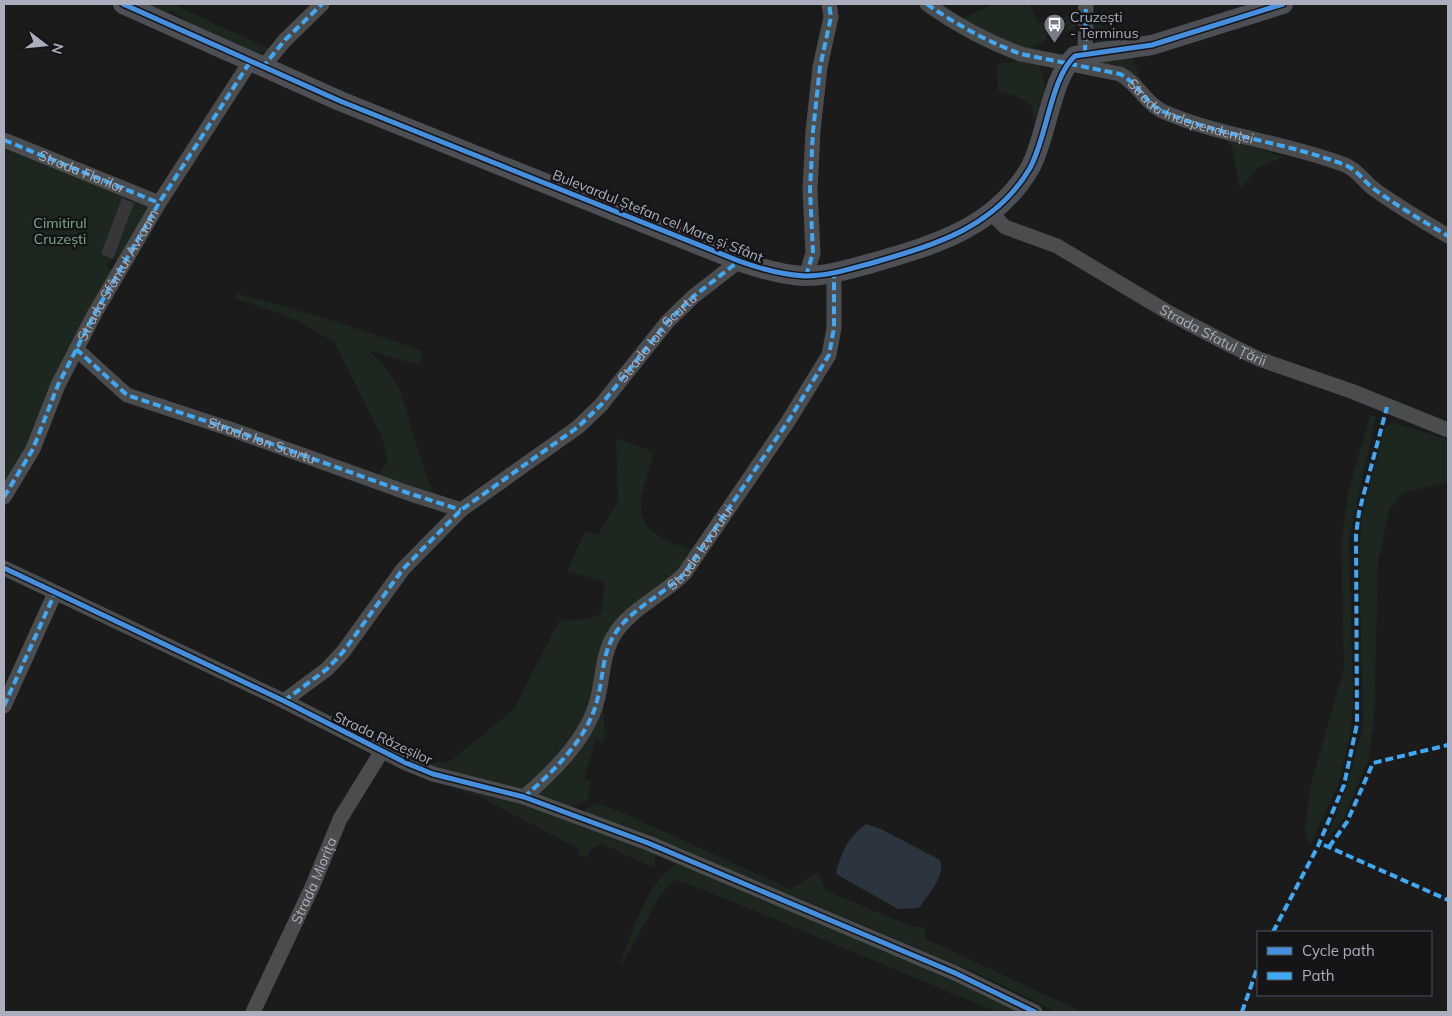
<svg xmlns="http://www.w3.org/2000/svg" width="1452" height="1016" font-family="Mulish,sans-serif">
  <style>
    .green { fill: #1e2620 }
    .water { fill: #2c343f }
    .building { fill: #37373a }
    .lines { fill: none; stroke-linecap: round; stroke-linejoin: round }
    .street { stroke: #4b4c4e; stroke-width: 15 }
    .secondary { stroke: #4e4f54; stroke-width: 20 }
    .quiet { stroke: #3fa9f5; stroke-width: 4; stroke-dasharray: 8 4; stroke-linecap: butt }
    .cycleway-casing { stroke: #151518; stroke-width: 8 }
    .cycleway { stroke: #468fdf; stroke-width: 5 }
    .labels { text-anchor: middle; stroke-width: 5; stroke-linejoin: round; paint-order: stroke }
    .poi-label { font-size: 14px; fill: #abafbd; stroke: #151518; text-anchor: start }
    .street-label { font-size: 14px; fill: #abafbd; stroke: #151518 }
    .park-label { font-size: 14px; fill: #81aa87; stroke: #151518 }
  </style>
  <rect width="100%" height="100%" fill="#1b1b1c"/>
  <!-- green -->
  <path class="green" d="M145 4H173L269 49 262 53H256L187 23 184 18 170 11 165 13Z
    M994 4H1030L1037 23 1044 21 1045 24 1050 23V20C1063 17 1074 18 1079 4H1081L1080 16 1074 30 1046 35 1047 39 1025 52 948 11 963 18Z
    M1092 19 1131 44H1097L1092 36Z
    M1133 55 1140 80 1116 64 1092 63Z
    M1021 60H1037C1051 92 1044 98 1034 130L1032 106 1014 95 998 91 997 64Z
    M1226 139 1284 157 1258 167 1240 190 1232 147Z
    M4 149 135 200 148 205 149 211 120 261 113 259 106 266 112 269 113 275 22 461 4 487Z
    M236 293 324 318 423 351 419 365 369 351C406 386 402 398 416 444 421 463 429 480 436 498L377 477 388 461 381 435 334 342 294 319 234 298Z
    M1370 415 1376 417 1349 539 1353 702 1351 730 1339 782 1310 846 1305 832 1310 788 1344 668 1341 543 1348 492Z
    M1392 422 1448 440V482L1403 493 1389 510 1378 563 1374 722 1368 761 1343 819 1325 842 1346 788 1363 726 1359 549 1363 510 1385 428Z
    M616 438 654 452C637 508 626 531 693 550L685 564 626 616 581 726 549 770 519 791 442 772 426 764 451 761 514 709 559 621 589 619 601 614 605 582 567 571 585 531 598 535 618 501Z
    M603 697 605 740 601 743 596 740 584 779 592 782 588 794 590 798 568 809 532 796Z
    M449 787 518 802 655 853V868L602 844 592 848 587 858 578 854 579 849 478 796Z
    M595 803 621 812 790 889 818 872 825 890 913 927H924L926 939 1082 1012H1056L979 974 789 894 662 843 584 815 586 809Z
    M679 863 948 978 1021 1012H997L779 921 691 885 674 880 661 894 618 971C631 937 645 880 679 863Z"/>
  <!-- water -->
  <path class="water" d="M866 824 881 829 940 860C946 876 928 895 919 908L898 909 836 874C841 853 848 837 866 824Z"/>
  <!-- building -->
  <path class="building" d="M122 198 134 203 113 259 101 254Z"/>
  <g class="lines">
    <!-- street -->
    <g class="street">
      <path id="s1" d="M927 4C955 24 988 42 1021 54L1120 74C1139 84 1144 102 1162 111 1218 136 1286 142 1345 165 1358 170 1363 181 1374 189 1397 206 1423 221 1448 236"/>
      <path d="M1085 53 1086 4"/>
      <path d="M262 68 285 40 322 4"/>
      <path id="s2" d="M4 140 159 203"/>
      <path id="s3" d="M991 213 1005 227 1057 246 1171 314 1230 345 1259 359 1351 391 1448 430"/>
      <path d="M806 276 813 253 810 190 813 131 820 67 831 17 829 4"/>
      <path d="M76 349 127 395 230 429 411 494 461 510"/>
      <path d="M4 497 33 449 58 385 95 313 159 203 250 62"/>
      <path d="M4 568 284 701 406 763 433 774 524 797 648 843 955 973 1035 1012"/>
      <path d="M284 701 327 669 343 652 403 569 461 510 578 427 601 405 668 321 694 296 739 261"/>
      <path d="M4 706 55 593"/>
      <path d="M524 797C553 772 587 739 597 701 603 680 602 656 613 637 628 610 662 596 684 574L787 423 829 355 834 328V273"/>
      <path id="s4" d="M253 1012 313 885 340 819 382 751"/>
    </g>
    <!-- secondary -->
    <path class="secondary" d="M123 4 340 101 739 261C761 269 781 275 805 276 828 276 850 269 872 263 934 245 995 228 1030 168 1047 137 1051 77 1075 56L1152 45 1283 4"/>
    <!-- quiet -->
    <g class="quiet">
      <path d="M927 4C955 24 988 42 1021 54L1120 74C1139 84 1144 102 1162 111 1218 136 1286 142 1345 165 1358 170 1363 181 1374 189 1397 206 1423 221 1448 236"/>
      <path d="M1085 53 1086 4"/>
      <path d="M262 68 285 40 322 4"/>
      <path d="M4 140 159 203"/>
      <path d="M806 276 813 253 810 190 813 131 820 67 831 17 829 4"/>
      <path id="s5" d="M76 349 127 395 230 429 411 494 461 510"/>
      <path id="s6" d="M4 497 33 449 58 385 95 313 159 203 250 62"/>
      <path id="s7" d="M284 701 327 669 343 652 403 569 461 510 578 427 601 405 668 321 694 296 739 261"/>
      <path d="M4 706 55 593"/>
      <path id="s8" d="M524 797C553 772 587 739 597 701 603 680 602 656 613 637 628 610 662 596 684 574L787 423 829 355 834 328V273"/>
      <path d="M1324 845 1448 900"/>
      <path d="M1329 847 1347 822 1373 763 1448 745"/>
      <path d="M1273 932 1318 846 1344 785 1357 724 1356 535 1359 512 1387 407"/>
      <path d="M1242 1012 1258 966"/>
    </g>
    <defs>
      <path id="cycleway" d="M123 4 340 101 739 261C761 269 781 275 805 276 828 276 850 269 872 263 934 245 995 228 1030 168 1047 137 1051 77 1075 56L1152 45 1283 4
        M4 568 284 701 406 763 433 774 524 797 648 843 955 973 1035 1012"/>
    </defs>
    <!-- cycleway casing -->
    <use href="#cycleway" class="cycleway-casing"/>
    <!-- cycleway -->
    <use href="#cycleway" class="cycleway"/>
  </g>
  <!-- icons -->
  <defs>
    <symbol id="bus-pin" viewBox="-11 -11 22 30"><path d="M0 17L-7.5 6A9.5 9.5 0 1 1 7.5 6Z" fill="#797b85" stroke="#151518"/><path d="M-5-6H5V4H4V6H2V4H-2V6H-4V4H-5ZM-3.5-4V0h7V-4ZM-3.5 1.2v1.5H-2V1.2ZM2 1.2v1.5H3.5V1.2Z" fill="#fff"/></symbol>
  </defs>
  <g fill-rule="evenodd">
    <use href="#bus-pin" x="1042" y="12" width="25" height="34"/>
  </g>
  <g class="labels">
    <!-- poi labels -->
    <g class="poi-label">
      <text x="1070" y="22">Cruzești<tspan x="1070" dy="16">- Terminus</tspan></text>
    </g>
    <!-- street labels -->
    <g class="street-label">
      <text dy="5" stroke="none"><textPath href="#s1" startOffset="290">Strada Independenței</textPath></text>
      <text dy="5" stroke="none"><textPath href="#s2" startOffset="84">Strada Florilor</textPath></text>
      <text transform="translate(658 216) rotate(22)" y="5">Bulevardul Ștefan cel Mare și Sfânt</text>
      <text dy="5" stroke="none"><textPath href="#s6" startOffset="250">Strada Sfântul Avraam</textPath></text>
      <text dy="5" stroke="none"><textPath href="#s3" startOffset="255">Strada Sfatul Țării</textPath></text>
      <text dy="5" stroke="none"><textPath href="#s7" startOffset="525">Strada Ion Scurtu</textPath></text>
      <text dy="5" stroke="none"><textPath href="#s5" startOffset="211">Strada Ion Scurtu</textPath></text>
      <text dy="5" stroke="none"><textPath href="#s8" startOffset="315">Strada Izvorului</textPath></text>
      <text transform="translate(383 738) rotate(25)" y="5">Strada Răzeșilor</text>
      <text dy="5" stroke="none"><textPath href="#s4" startOffset="145">Strada Miorița</textPath></text>
    </g>
    <!-- park labels -->
    <g class="park-label">
      <text x="60" y="228">Cimitirul<tspan x="60" dy="16">Cruzești</tspan></text>
    </g>
  </g>
  <!-- border -->
  <rect width="1452" height="1016" fill="none" stroke="#abafbd" stroke-width="10"/>
  <!-- legend -->
  <rect x="1257" y="931" width="175" height="65" fill="#151518" stroke="#51535a"/>
  <rect x="1267" y="947" width="25" height="8" fill="#468fdf" stroke="#51535a"/>
  <text x="1302" y="956" font-size="15" fill="#abafbd">Cycle path</text>
  <rect x="1267" y="972" width="25" height="8" fill="#3fa9f5" stroke="#51535a"/>
  <text x="1302" y="981" font-size="15" fill="#abafbd">Path</text>
  <!-- north arrow -->
  <g transform="translate(45 45) rotate(106)" stroke="#151518" stroke-width="4" paint-order="stroke">
  <path d="M0-4L9 19L0 12L-9 19Z" fill="#abafbd"/>
  <text y="-8" font-size="14" font-weight="bold" text-anchor="middle" fill="#abafbd">N</text>
  </g>
</svg>
